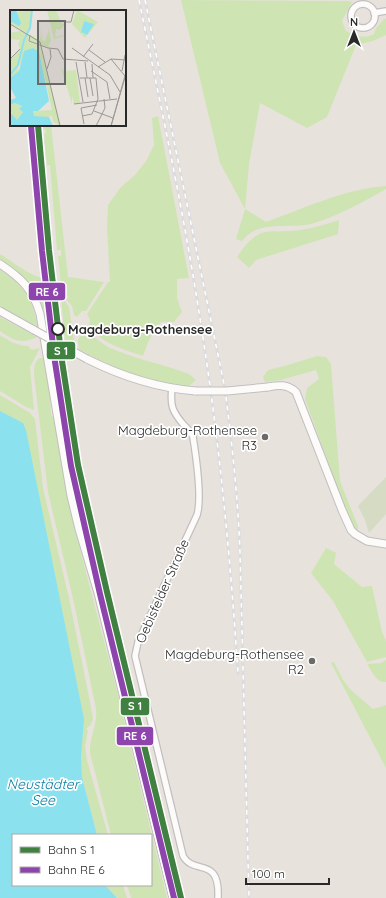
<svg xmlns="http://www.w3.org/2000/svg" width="386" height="898" font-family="Quicksand,sans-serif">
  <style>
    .green { fill: #cee5b3 }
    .cemetery { fill: #d6dcc4 }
    .water { fill: #8ce1ef }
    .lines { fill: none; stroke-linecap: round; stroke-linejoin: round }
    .minor-casing { stroke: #c1bfbf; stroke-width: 8 }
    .tertiary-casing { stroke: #c1bfbf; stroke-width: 9 }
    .minor { stroke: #fcfbfa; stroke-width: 5.5 }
    .tertiary { stroke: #fcfbfa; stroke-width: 7 }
    .rail-casing { stroke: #dcdcde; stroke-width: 3 }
    .rail { stroke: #fff; stroke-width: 1.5; stroke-dasharray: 4.5; stroke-linecap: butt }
    .tertiary-bridge-casing { stroke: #c1bfbf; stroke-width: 9; stroke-linecap: butt }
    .tertiary-bridge { stroke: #fcfbfa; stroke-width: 7 }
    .rail-1-casing { stroke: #fff; stroke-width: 9 }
    .rail-2-casing { stroke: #fff; stroke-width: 9 }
    .rail-1 { stroke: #408040; stroke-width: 6 }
    .rail-2 { stroke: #8e44ad; stroke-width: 6 }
    .stop-dot { fill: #fff; stroke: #292929; stroke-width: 2 }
    .poi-dot { fill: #6c6a68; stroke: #fff; stroke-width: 1.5 }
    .labels { text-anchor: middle; stroke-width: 3.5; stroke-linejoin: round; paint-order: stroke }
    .stop-label { font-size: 13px; font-weight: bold; fill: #292929; stroke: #fff; text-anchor: start }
    .poi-label { font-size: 13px; fill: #292929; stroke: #fff; text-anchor: end }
    .street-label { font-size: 13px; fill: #292929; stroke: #fff }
    .water-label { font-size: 14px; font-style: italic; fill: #047da2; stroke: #fff }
    .inset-river { fill: none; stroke: #8ce1ef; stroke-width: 2 }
    .inset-road { fill: none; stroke: #9c9895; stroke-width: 1 }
    .view { fill: #6c6a68; fill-opacity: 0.15; stroke: #6c6a68; stroke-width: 2 }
    .inset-edge { fill: none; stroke: #292929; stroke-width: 2 }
    .line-badge { stroke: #fff; stroke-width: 1.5 }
    .badge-label { font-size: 11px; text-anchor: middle; font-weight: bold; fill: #fff }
  </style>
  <rect width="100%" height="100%" fill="#e8e2dd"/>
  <!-- green -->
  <path class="green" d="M181 0 349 1 352 2 342 21 346 31C357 36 363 39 374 34L376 28 384 19H386V35L373 41 356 45 327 117 307 128 260 103 249 164 245 209 266 222C305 208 344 189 386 186V189C363 202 336 217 311 224 294 228 269 223 254 231 249 233 245 238 242 241L236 239 245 209 220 163Z
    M158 116 189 278 177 279V298L182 312 174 322H161L149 340 143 356C125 350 99 343 89 325L90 320 87 314 108 282H110L107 227 108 205 121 187 135 175 146 161 154 145 152 118Z
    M43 125H51L68 277 104 282 86 311H82L77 317 74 315 72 306 66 299 68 297 64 293H62V286H61L58 256H61V250H57L50 165H47L44 134 46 133V130L44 129Z
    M41 201 43 206 55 315 48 309 45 310V312L48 316V332L46 331C42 293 31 280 0 260V254C9 259 35 280 44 277Z
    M339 220 338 234 256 260 249 268 237 257C261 220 271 236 306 229 317 227 329 223 339 220Z
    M0 270C27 288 31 296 38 327L0 307Z
    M61 296 69 307 75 347 65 342Z
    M0 317 37 337C21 345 13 340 0 331Z
    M83 333C90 332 102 344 110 348 135 359 163 364 189 374L196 380 189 386C149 383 114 369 79 349L78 339Z
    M0 335C8 340 17 346 28 346L32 350 40 348 30 367 34 410 26 407 0 391Z
    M47 343 54 347 56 363H54L56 373H59L68 431H70L81 491 179 898H175L95 566 83 535 73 492Z
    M317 356 326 357 331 364 340 481 358 526V530H355L353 527 341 498 305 399 307 388 319 379 316 370 281 380 265 382 263 377 268 370 288 365Z
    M40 358H43L44 360 50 397 51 415 54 418 74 526 117 691 167 898H131L127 885H151V835H111L90 753C89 738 98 724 96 709L74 603 48 492 34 375C34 369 34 361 40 358Z
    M0 395 30 413 35 419 43 488 69 598 90 702 93 719 90 726H89L86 729 88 730 85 747 87 760 108 835H97L82 777 81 756 8 416 0 411Z
    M326 548 336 553 334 564 362 587 372 586 382 632 386 641V657L367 662 333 601 311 573Z
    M386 660V682C376 683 372 671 367 664L381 663Z
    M334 662 343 680 350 689 373 709 386 705V768L331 663Z
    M105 885H123L127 898H117Z"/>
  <!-- cemetery -->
  <path class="cemetery" d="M386 477V514L369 533 365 520 358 506Z"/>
  <!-- water -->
  <path class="water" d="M0 411 23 423 26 430 84 719 81 756 82 777 97 835H13V885H105L117 898H0Z"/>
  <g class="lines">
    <defs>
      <path id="minor" d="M351 16a12 12 0 1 1 24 0a12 12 0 1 1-24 0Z
        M374 13 386 11
        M172 388C170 405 172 411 183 424 187 428 191 432 193 437 196 456 202 499 197 515L138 642 135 656 183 856C194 876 220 855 218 898"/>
      <path id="tertiary" d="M0 264C21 278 33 289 40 314L71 496 79 529 98 593 173 898
        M0 311 34 330
        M87 359C121 376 157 388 196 391
        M268 387C279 385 287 384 296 392L342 510 351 530 355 534 367 541 386 544"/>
    </defs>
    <!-- minor casing -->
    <use href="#minor" class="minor-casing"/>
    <!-- tertiary casing -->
    <use href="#tertiary" class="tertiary-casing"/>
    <!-- minor -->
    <use href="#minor" class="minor"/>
    <!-- tertiary -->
    <use href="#tertiary" class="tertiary"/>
    <defs>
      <path id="rail" d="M139 0C160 102 182 204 198 306 218 428 230 551 238 674
        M145 0 225 389C232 444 238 498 240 553L249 898"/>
    </defs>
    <!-- rail casing -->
    <use href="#rail" class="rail-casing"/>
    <!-- rail -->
    <use href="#rail" class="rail"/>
    <defs>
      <path id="tertiary-bridge" d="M34 330 87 359
        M196 391H227L268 387"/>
    </defs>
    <!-- tertiary-bridge casing -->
    <use href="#tertiary-bridge" class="tertiary-bridge-casing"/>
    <!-- tertiary-bridge -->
    <use href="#tertiary-bridge" class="tertiary-bridge"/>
    <defs>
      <path id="rail-1" d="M38 125 49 250 62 361 78 465 107 592 181 898"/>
      <path id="rail-2" d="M31 126 42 251 55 362 71 466 100 594 174 898"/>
    </defs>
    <!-- rail-1 casing -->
    <use href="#rail-1" class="rail-1-casing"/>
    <!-- rail-2 casing -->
    <use href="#rail-2" class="rail-2-casing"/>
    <!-- rail-1 -->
    <use href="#rail-1" class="rail-1"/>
    <!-- rail-2 -->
    <use href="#rail-2" class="rail-2"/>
  </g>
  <!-- markers -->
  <circle class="stop-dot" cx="58" cy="329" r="6"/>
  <g class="poi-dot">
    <circle cx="265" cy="437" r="4"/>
    <circle cx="312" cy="661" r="4"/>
  </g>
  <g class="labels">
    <!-- stop labels -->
    <g class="stop-label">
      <text x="68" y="334">Magdeburg-Rothensee</text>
    </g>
    <!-- poi labels -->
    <g class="poi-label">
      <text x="257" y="435">Magdeburg-Rothensee<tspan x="257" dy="15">R3</tspan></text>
      <text x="304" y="659">Magdeburg-Rothensee<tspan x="304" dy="15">R2</tspan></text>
    </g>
    <!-- street labels -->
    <g class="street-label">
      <text transform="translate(162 591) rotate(-66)" y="5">Oebisfelder Straße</text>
    </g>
    <!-- water labels -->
    <g class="water-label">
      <text x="43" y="789">Neustädter<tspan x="43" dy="16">See</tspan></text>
    </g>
  </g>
  <!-- overview -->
  <g transform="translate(10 10)">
    <rect width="116" height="116" fill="#e8e2dd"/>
    <path d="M6 0 7 2 22 0 18 23 30 31V25L32 32 30 17 33 31H35L39 20 41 31 38 36 41 38 19 31 21 25 0 14 1 10 11 13ZM37 0H46L52 14 56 13 50 20 46 19 45 26 46 27 53 25H57L44 29ZM67 0 88 12 75 28 62 14ZM74 11 83 14 77 25 71 22ZM11 21 19 25 18 32 30 36 51 116 43 112 42 106 32 108 24 106 23 101 42 100 29 41 23 38 16 41 8 58 9 61 0 69V49L10 39 8 34 10 30 0 29V23ZM51 58 54 61 66 60 70 93 64 94 62 85V94ZM5 93 12 96 9 99 13 102 7 110H5L0 99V95Z" fill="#cee5b3" fill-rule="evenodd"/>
    <path d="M0 0H6L11 13 9 16 0 11ZM74 11 84 14 77 25 71 22ZM23 38 29 41 39 91 28 101H23L24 106 39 107 43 116H0V102L7 110 13 102 9 99 12 96 5 93 0 95V90L6 88 0 77V68L9 61 14 41Z" fill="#8ce1ef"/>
    <path class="inset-river" d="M0 65 8 55 14 30 20 18 22 0"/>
    <path class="inset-road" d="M54 12H61L64 0M0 14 30 32 50 116M20 25 19 31 38 38 48 39 53 49 78 51M62 38 100 65 110 82M79 40 95 52M73 47 83 34M0 49 10 39M101 49 115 66M101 49 116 50M66 52 73 92M75 52 77 68M82 54 83 68M88 57 101 49M37 59 41 47 40 39M81 61 97 72 100 89M112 61 115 45M70 68H86L88 89 82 104 72 106M75 68 78 87M80 68 83 86M64 94 107 89M84 101 103 108M74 114 71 98 87 95M86 116 95 98 94 89M101 116 116 62M101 116 116 64"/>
    <path class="view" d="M28 11H55V74H28Z"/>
    <rect width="116" height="116" class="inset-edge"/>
  </g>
  <g class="line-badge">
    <rect x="28" y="282" width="38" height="19" rx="4" fill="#8e44ad"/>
    <rect x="46" y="341" width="30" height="19" rx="4" fill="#408040"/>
    <rect x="120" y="697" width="30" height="19" rx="4" fill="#408040"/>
    <rect x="116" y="726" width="38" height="20" rx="4" fill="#8e44ad"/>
  </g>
  <g class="badge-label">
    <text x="47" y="296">RE 6</text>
    <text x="61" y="355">S 1</text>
    <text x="135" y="710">S 1</text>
    <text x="135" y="740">RE 6</text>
  </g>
  <!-- legend -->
  <rect x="12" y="834" width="140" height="52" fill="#ffffff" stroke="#a9a9a9"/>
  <rect x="20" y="847" width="20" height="6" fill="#408040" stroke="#a9a9a9"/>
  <text x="48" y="854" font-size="12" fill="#292929">Bahn S 1</text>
  <rect x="20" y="867" width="20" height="6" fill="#8e44ad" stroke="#a9a9a9"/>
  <text x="48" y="874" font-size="12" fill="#292929">Bahn RE 6</text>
  <!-- north arrow -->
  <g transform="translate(354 32)" stroke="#ffffff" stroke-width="3" paint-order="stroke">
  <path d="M0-3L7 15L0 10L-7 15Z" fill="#292929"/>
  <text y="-6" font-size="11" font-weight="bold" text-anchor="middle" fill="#292929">N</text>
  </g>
  <!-- scale -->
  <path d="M246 878v6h83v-6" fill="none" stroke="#292929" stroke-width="2"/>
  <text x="252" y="878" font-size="12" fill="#292929" stroke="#ffffff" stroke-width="3" paint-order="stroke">100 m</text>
</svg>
